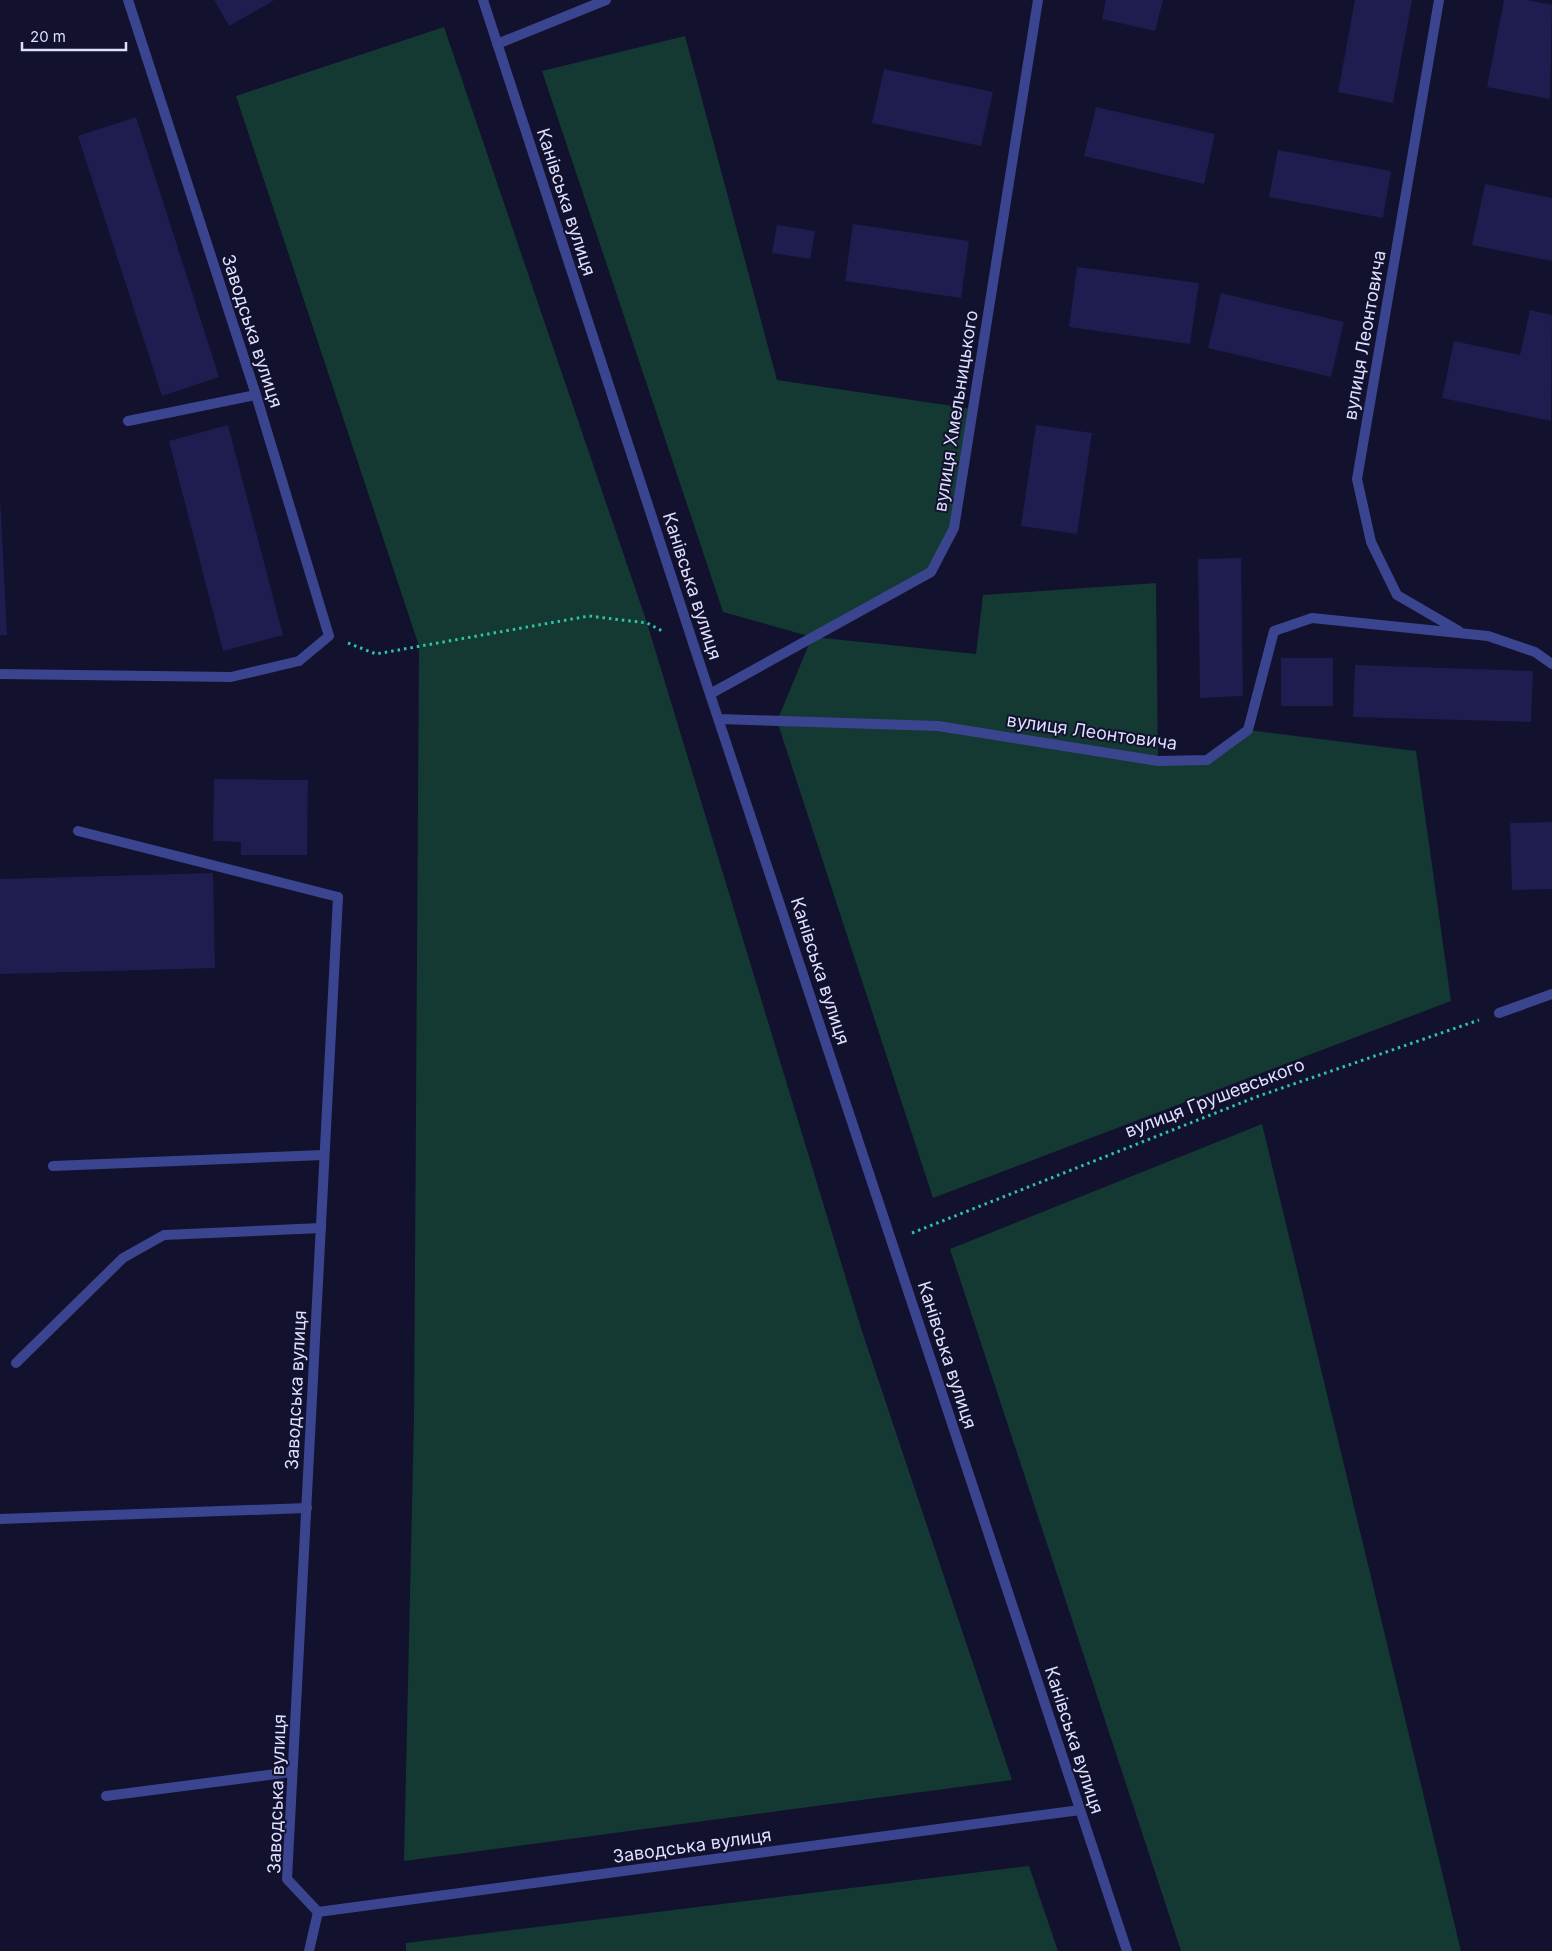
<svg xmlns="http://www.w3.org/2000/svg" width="1552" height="1951" font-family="Inter,sans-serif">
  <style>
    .green { fill: #143832 }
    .building { fill: #1f1c50 }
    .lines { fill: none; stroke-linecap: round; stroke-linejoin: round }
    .path { stroke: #2dc5a5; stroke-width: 3; stroke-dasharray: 2.5 4; stroke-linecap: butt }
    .service { stroke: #3b448f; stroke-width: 10 }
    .minor { stroke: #3b448f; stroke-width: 10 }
    .labels { text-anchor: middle; stroke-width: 4; stroke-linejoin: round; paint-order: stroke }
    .street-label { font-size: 18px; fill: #dedfff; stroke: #12112e }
  </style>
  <rect width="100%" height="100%" fill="#12112e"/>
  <!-- green -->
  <path class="green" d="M444 27 647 623 861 1328 1012 1780 404 1861 414 1415 419 646 236 96Z
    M685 36 777 380 973 409 954 528 931 572 814 637 976 654 983 595 1156 583 1158 761 1207 760 1248 730 1416 751 1451 1001 933 1198 777 721 812 637 723 612 542 71Z
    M1262 1124 1461 1951H1181L950 1249Z
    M1029 1866 1058 1951H406V1943Z"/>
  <!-- building -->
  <path class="building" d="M214 0H273V1L229 26Z
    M1106 0H1163L1155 31 1102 19Z
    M1355 0H1412L1393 103 1338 92Z
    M1504 0H1528L1552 5 1550 99 1487 87Z
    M884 69 993 92 981 146 872 123Z
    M1096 107 1215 134 1204 184 1084 156Z
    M136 117 219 377 162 396 78 136Z
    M1278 150 1391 171 1383 218 1269 197Z
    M1485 184 1552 198V261L1472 245Z
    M853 224 969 241 961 298 845 281Z
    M777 225 815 231 810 259 772 253Z
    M1077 267 1199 283 1190 344 1069 327Z
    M1221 293 1344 322 1331 377 1208 348Z
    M1530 310 1552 315 1551 421 1442 398 1454 341 1520 355Z
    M228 425 283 635 223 651 169 441Z
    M1036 425 1092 433 1077 534 1021 526Z
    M0 496 7 635H0Z
    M1241 558 1243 696 1200 698 1198 559Z
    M1281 658H1333V706H1281Z
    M1355 665 1533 671 1531 722 1353 717Z
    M214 779 308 780 307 855H241V842L213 841Z
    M1552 822V889L1512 890 1510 823Z
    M213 873 215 968 0 974V879Z"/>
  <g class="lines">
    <!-- path -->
    <path class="path" d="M348 643 376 654 589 616 647 623 664 632
      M912 1233 1256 1097 1479 1020"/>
    <!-- service -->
    <path class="service" d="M128 421 256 395
      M0 674 231 677 299 661
      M78 831 338 897
      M53 1166 324 1155
      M16 1363 123 1258 164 1235 321 1228
      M0 1519 307 1508
      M106 1796 292 1772
      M309 1951 318 1912"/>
    <!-- minor -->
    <path class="minor" d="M128 0 256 395 329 636 299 661
      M483 0 695 649 1127 1951
      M1439 0 1357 479 1371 542 1397 595 1459 631
      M497 44 606 0
      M710 694 931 572 954 528 1038 0
      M719 719 938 726 1158 761 1207 760 1248 730 1274 631 1312 618 1488 636 1535 652 1552 664
      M338 897 287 1879 318 1912 1080 1810
      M1499 1013 1552 994"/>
  </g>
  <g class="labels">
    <!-- street labels -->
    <g class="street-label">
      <text transform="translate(566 202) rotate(72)" y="6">Канівська вулиця</text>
      <text transform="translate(252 331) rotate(72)" y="6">Заводська вулиця</text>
      <text transform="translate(1365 335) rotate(-80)" y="6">вулиця Леонтовича</text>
      <text transform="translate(956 411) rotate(-81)" y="6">вулиця Хмельницького</text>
      <text transform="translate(692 586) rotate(72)" y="6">Канівська вулиця</text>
      <text transform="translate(1092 732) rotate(8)" y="6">вулиця Леонтовича</text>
      <text transform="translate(820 971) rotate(72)" y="6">Канівська вулиця</text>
      <text transform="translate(1215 1098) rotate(-21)" y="6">вулиця Грушевського</text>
      <text transform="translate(947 1355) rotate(72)" y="6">Канівська вулиця</text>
      <text transform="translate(296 1390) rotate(-87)" y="6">Заводська вулиця</text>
      <text transform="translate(1074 1740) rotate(72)" y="6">Канівська вулиця</text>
      <text transform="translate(277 1794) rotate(-88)" y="6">Заводська вулиця</text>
      <text transform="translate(692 1846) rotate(-8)" y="6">Заводська вулиця</text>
    </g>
  </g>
  <!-- scale -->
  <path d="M22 42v8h104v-8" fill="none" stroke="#dedfff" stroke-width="2.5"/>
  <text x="30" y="42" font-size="15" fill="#dedfff" stroke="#12112e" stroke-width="4" paint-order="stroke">20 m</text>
</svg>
